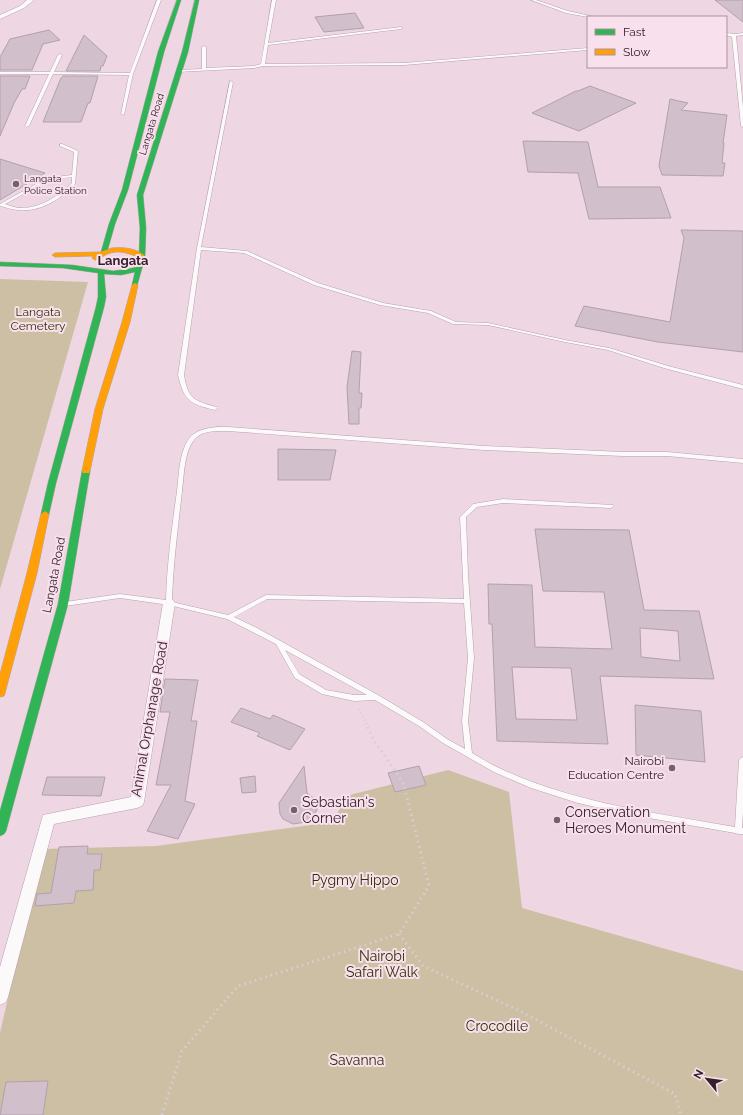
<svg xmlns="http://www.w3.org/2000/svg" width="743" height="1115" font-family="Raleway,sans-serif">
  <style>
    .green { fill: #ccbfa3 }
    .building { fill: #d2bfcc; stroke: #b2a0ad; fill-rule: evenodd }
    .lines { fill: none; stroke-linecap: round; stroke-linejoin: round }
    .lane-casing { stroke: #b6a2ac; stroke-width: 1 }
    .street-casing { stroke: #b6a2ac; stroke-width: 1 }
    .fast-casing { stroke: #b6a2ac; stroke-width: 1 }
    .slow-casing { stroke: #b6a2ac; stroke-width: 1 }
    .path-far1 { stroke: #d7cfd4; stroke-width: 2.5; stroke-dasharray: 1 3; stroke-linecap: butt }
    .path { stroke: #d7cfd4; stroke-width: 3; stroke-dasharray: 1.5 4; stroke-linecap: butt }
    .lane { fill: #fcf9fb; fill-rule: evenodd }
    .street { fill: #fcf9fb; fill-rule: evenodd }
    .fast { fill: #30b455; fill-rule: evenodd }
    .slow { fill: #ff9f0a; fill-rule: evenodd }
    .poi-dot { fill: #76606b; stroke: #f8e0ec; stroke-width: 1.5 }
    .labels { text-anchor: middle; stroke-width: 4; stroke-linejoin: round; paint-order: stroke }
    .far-street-label { font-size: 10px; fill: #35202b; stroke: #f8e0ec }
    .far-poi-label { font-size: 10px; fill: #35202b; stroke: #f8e0ec; text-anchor: start }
    .park-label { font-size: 12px; fill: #323006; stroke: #f8e0ec }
    .street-label { font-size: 12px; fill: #35202b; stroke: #f8e0ec }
    .poi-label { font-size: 12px; fill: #35202b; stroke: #f8e0ec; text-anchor: end }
    .far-district-label { font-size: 13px; font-weight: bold; fill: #35202b; stroke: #f8e0ec }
    .near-street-label { font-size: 14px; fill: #35202b; stroke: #f8e0ec }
    .near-poi-label { font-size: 14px; fill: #35202b; stroke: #f8e0ec; text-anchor: start }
    .near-park-label { font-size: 14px; fill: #323006; stroke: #f8e0ec }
  </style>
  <rect width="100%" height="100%" fill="#eed6e2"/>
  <!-- green -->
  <path class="green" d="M0 279 88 282 0 589Z
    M448 770 509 792 522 908 743 971V1115H0V1033L42 849 156 846 333 822 346 796Z"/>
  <!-- building -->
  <path class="building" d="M715 0H743V22Z
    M355 13 364 28 324 32 315 17Z
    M49 30 60 40 43 44 32 70H0V57L10 39Z
    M84 35 107 56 103 66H101L100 71H66Z
    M0 76H30L25 89H22L14 103 0 136Z
    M63 76H98L90 103H88L81 122H43L61 78Z
    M590 86 636 103 579 131 532 113 576 91H578Z
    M670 99 688 103 681 110 727 115 723 143H724L722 163H725L723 176 662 175 659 166Z
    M523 141 588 142 598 187H660L671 218 589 219 578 173 528 172Z
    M0 159 45 173 0 200Z
    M681 230 743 231V352L658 342 575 326 584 306 670 322 684 238Z
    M352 351 361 352 359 393H362L361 408H359V424H349L347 387Z
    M278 449 336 450 330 480H278Z
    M535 529 629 530 644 610 699 611 714 679 600 676 608 744 497 741 492 624H489L488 584 532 585 535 647 612 649 604 592 543 591ZM640 628 678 631 680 661 641 657ZM512 667 571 668 577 720 516 719Z
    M165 679 198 680 191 721H197L185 801 195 804 178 839 147 831 171 785H156L170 712H160Z
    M635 705 701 711 705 762 636 755Z
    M241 708 270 719 273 715 305 729 290 750 257 736 260 733 231 722Z
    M304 766 307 793 316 800 317 810 311 819 306 822 293 824 283 819 280 814 279 803Z
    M419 766 426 785 395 792 388 773Z
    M255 776 256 792 242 793 240 778Z
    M47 777H105L101 796 42 795Z
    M88 846 87 854H102L100 870H94L93 890 76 891 74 903 35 906 37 894 51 893 59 847Z
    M48 1081 43 1115H0L6 1082Z"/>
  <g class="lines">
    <defs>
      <path id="lane" d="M157 0H161L133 74 124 115 121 114 129 75 53 74 29 126 26 127 25 126 49 74H0V72H50L58 55 60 54 62 55 54 72 130 73Z
        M272 0H276L268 43 401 27 403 28 401 29 268 45 265 64 404 63 588 48V50L404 65 263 66 254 68 177 72 176 71 178 70 202 69V47L204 46 206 47V68L254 66 261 64Z
        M531 0H536L568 11 595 17H588L566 13Z
        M726 33 735 34 743 33V35L736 36 743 107V127L741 126 732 37 726 35Z
        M230 81 233 82 201 247 247 251 318 283 383 303 431 311 456 322 488 323 565 340 609 348 668 366 743 385V389L664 368 608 350 565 342 488 325 453 324 428 313 380 305 314 285 244 253 201 250 184 375C188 399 194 401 217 407L218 408 215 410C190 404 184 401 178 375L197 248Z
        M60 144H62L78 151 75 184C61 199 41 212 19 210 12 210 6 207 0 206V204L47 178 72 175 74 152 60 146ZM72 177V183C58 196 41 208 21 208 16 208 10 206 5 204L49 180Z
        M218 427H228L484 446 623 452H667L743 459V463L667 456H623L484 450 228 431C216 431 202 430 194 440 184 452 184 477 182 491 178 528 173 564 172 602L228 615 266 595 464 599 460 517 473 504 503 499 613 505 614 506 611 508 503 503 477 507 466 517 468 575 474 658 468 721 472 753C481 758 490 764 499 768 573 803 655 813 735 827L739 760 741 758 743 757V812L742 828H743V834H738L735 833 626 814 578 803 531 788 494 772 443 743 419 726 375 700 354 701 322 694 295 678 276 644 227 619 169 605 120 598 65 606H63L62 604 65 602 120 594 166 600C167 564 172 527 177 491 179 475 179 454 188 440 195 430 206 428 218 427ZM267 599 464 603 468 658 462 721 465 749 447 739 423 722 378 695 257 628 234 617ZM285 650 367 695H354L326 690 299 674Z"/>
      <path id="street" d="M27 0H34L24 8 0 19V15L20 6Z
        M169 599 173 600 175 603 144 802 142 806 137 808 54 824 8 997 6 1002 0 1005V967L43 815 131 797 163 603 165 600Z"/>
      <path id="fast" d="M177 0H181L164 52 128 190 115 224 107 252 106 253H102L101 252 109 224 122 190 158 52Z
        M195 0H199L188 52 143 195 146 228 145 256 147 261 142 268 137 286H133L132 285 135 272 121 275 104 274 106 297 104 307 56 483 49 514 48 516H42L41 514 48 483 96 307 98 297V273L63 268 0 266V262L72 265 113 271 128 269 137 267 141 261 139 256 140 228 137 195 182 52Z
        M86 468 90 471 68 604 6 831 4 834 0 836V811L58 604 82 471Z"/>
      <path id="slow" d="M112 248C124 247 136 248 145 256L142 258C129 254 120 249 107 254 103 256 99 259 95 260L92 258 93 256 55 257 52 255 55 253 100 252Z
        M135 283 138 285 130 322 103 409 90 471 89 473H83L82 471 95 409 122 322 132 285Z
        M45 511 49 514 37 573 5 693 4 696 0 697V674L27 573 41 514Z"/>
    </defs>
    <!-- lane casing -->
    <use href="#lane" class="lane-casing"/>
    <!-- street casing -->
    <use href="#street" class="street-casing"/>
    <!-- fast casing -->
    <use href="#fast" class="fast-casing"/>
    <!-- slow casing -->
    <use href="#slow" class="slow-casing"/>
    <!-- path-far1 -->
    <path class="path-far1" d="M359 709 367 725"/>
    <!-- path -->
    <path class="path" d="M399 934 423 966 520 1011 675 1094 681 1115
      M162 1115 182 1051 238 986 399 934 429 886 403 782 374 741 366 724"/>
    <!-- lane -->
    <use href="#lane" class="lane"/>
    <!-- street -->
    <use href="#street" class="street"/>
    <!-- fast -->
    <use href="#fast" class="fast"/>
    <!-- slow -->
    <use href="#slow" class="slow"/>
  </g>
  <!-- markers -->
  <g class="poi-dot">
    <circle cx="16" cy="184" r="4"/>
    <circle cx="672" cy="768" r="4"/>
    <circle cx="294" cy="810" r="4"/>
    <circle cx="557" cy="820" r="4"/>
  </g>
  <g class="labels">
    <!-- far-street labels -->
    <g class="far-street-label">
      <text transform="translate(151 124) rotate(-73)" y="4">Langata Road</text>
    </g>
    <!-- far-poi labels -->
    <g class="far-poi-label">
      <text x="24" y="182">Langata<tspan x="24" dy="12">Police Station</tspan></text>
    </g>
    <!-- park labels -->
    <g class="park-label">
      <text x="38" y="316">Langata<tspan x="38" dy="14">Cemetery</tspan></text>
    </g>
    <!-- street labels -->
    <g class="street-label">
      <text transform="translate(54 575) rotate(-79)" y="4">Langata Road</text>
    </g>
    <!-- poi labels -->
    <g class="poi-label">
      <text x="664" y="765">Nairobi<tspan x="664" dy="14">Education Centre</tspan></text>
    </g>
    <!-- far-district labels -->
    <g class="far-district-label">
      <text x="123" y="265">Langata</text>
    </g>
    <!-- near-street labels -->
    <g class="near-street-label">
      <text transform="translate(149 719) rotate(-80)" y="5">Animal Orphanage Road</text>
    </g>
    <!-- near-poi labels -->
    <g class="near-poi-label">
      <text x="302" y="807">Sebastian‘s<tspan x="302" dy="16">Corner</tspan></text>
      <text x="565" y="817">Conservation<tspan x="565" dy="16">Heroes Monument</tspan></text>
    </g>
    <!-- near-park labels -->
    <g class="near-park-label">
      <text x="355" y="885">Pygmy Hippo</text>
      <text x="382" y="961">Nairobi<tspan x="382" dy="16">Safari Walk</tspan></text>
      <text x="497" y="1031">Crocodile</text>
      <text x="357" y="1065">Savanna</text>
    </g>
  </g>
  <!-- legend -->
  <rect x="587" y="16" width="140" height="52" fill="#f8e0ec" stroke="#aa939f"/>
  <rect x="595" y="29" width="20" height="6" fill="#30b455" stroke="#aa939f"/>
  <text x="623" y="36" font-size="12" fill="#35202b">Fast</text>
  <rect x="595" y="49" width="20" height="6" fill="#ff9f0a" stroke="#aa939f"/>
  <text x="623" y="56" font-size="12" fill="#35202b">Slow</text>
  <!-- north arrow -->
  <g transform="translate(707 1079) rotate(299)" stroke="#f8e0ec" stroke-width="3" paint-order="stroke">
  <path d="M0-3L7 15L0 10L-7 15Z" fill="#35202b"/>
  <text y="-6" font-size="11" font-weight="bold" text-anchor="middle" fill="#35202b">N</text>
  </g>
</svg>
